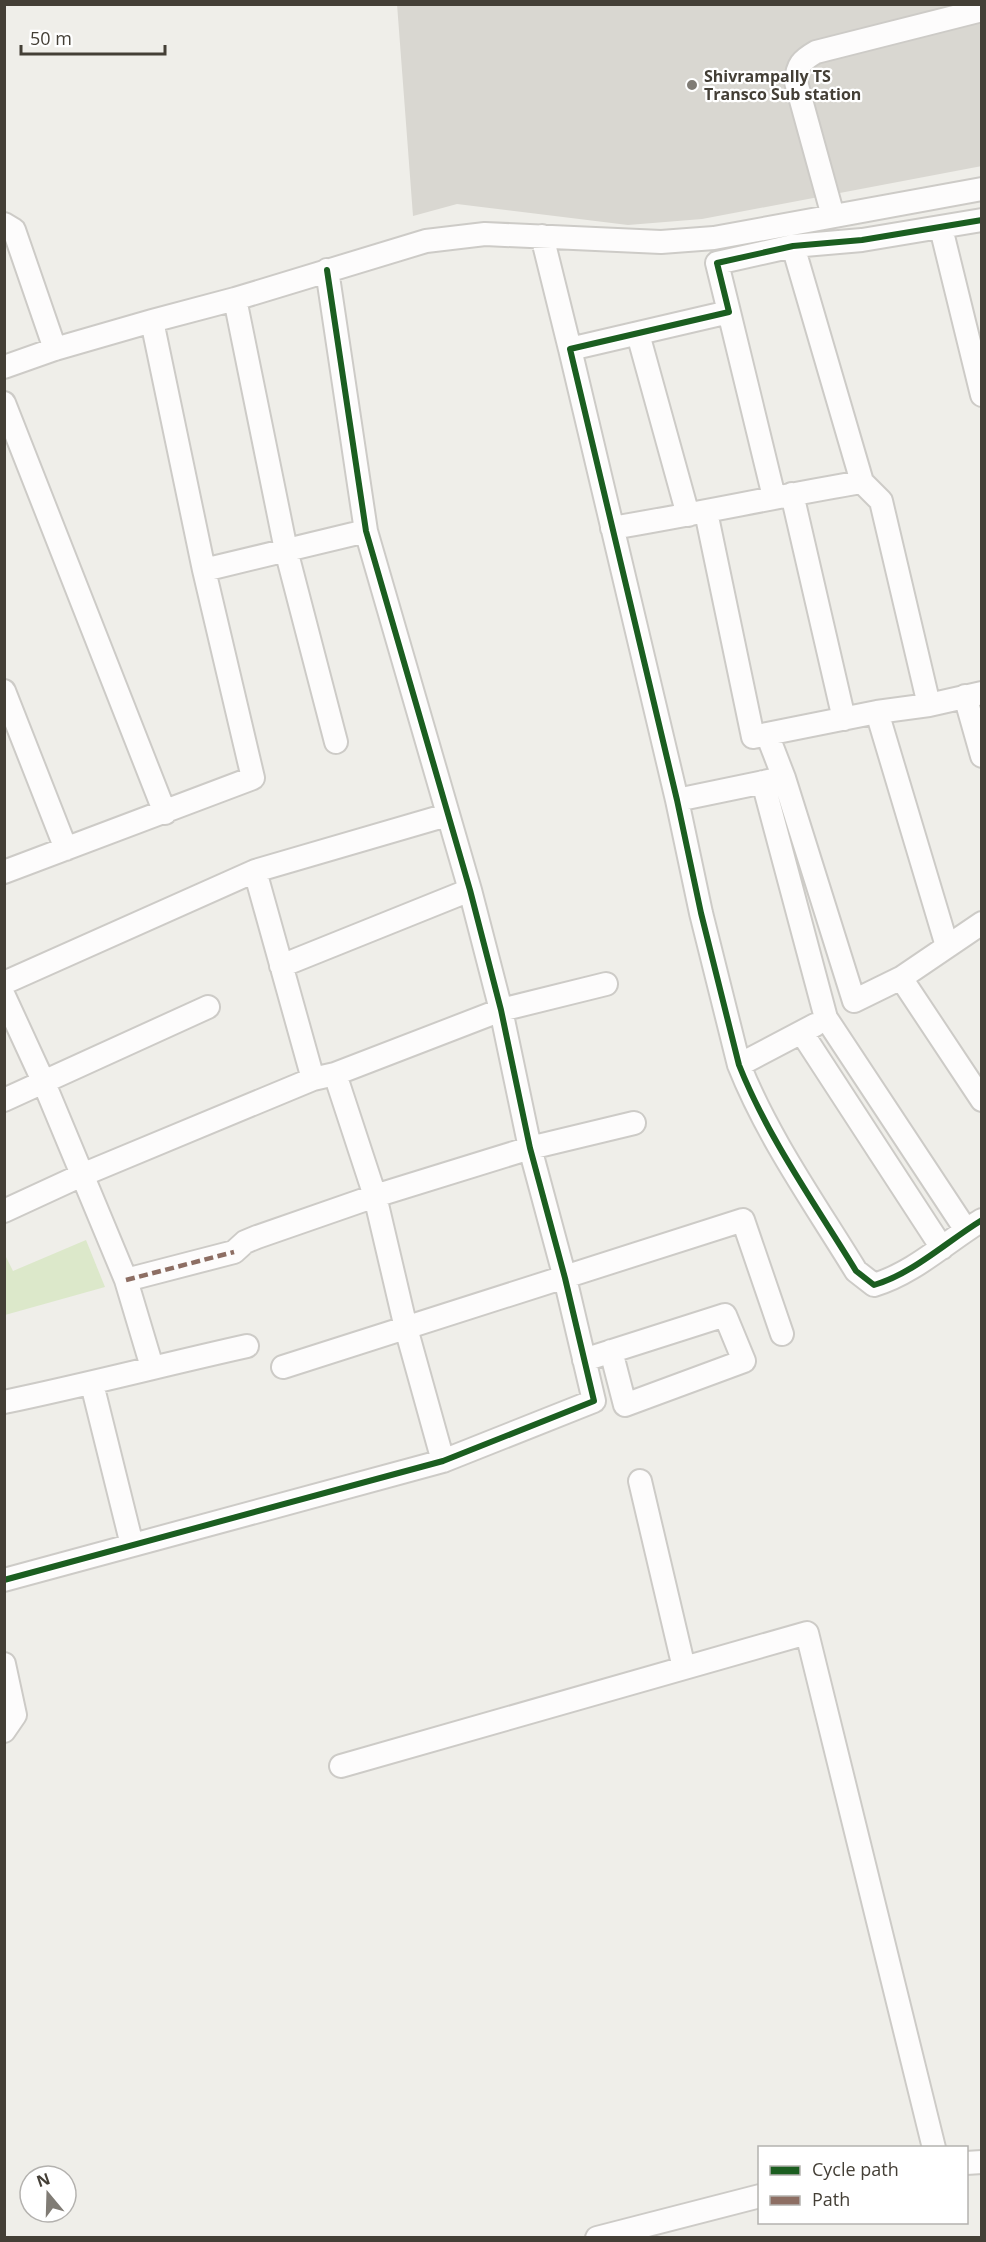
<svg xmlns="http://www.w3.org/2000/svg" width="986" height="2242" font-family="'Open Sans',sans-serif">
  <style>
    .green { fill: #dce8ca }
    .building { fill: #d9d7d1 }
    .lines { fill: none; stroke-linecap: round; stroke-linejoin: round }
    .minor-casing { stroke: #cdcbc7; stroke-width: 26 }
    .minor { stroke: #fdfcfc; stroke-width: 22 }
    .quiet { stroke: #8d6e63; stroke-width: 4.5; stroke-dasharray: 9 4.5; stroke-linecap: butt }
    .cycleway-casing { stroke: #fff; stroke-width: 10 }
    .cycleway { stroke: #1b5e20; stroke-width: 6 }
    .poi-dot { fill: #807c75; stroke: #fff; stroke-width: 2 }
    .labels { text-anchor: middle; stroke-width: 4.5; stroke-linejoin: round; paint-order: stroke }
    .poi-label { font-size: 16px; font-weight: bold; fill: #443f36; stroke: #fff; text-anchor: start }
  </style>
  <rect width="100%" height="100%" fill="#efeee9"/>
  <!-- green -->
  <path class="green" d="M86 1240 105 1287 5 1315V1255L13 1271Z"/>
  <!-- building -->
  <path class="building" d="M397 4H982V166L702 219 628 225 457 204 413 216Z"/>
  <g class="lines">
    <defs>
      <path id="minor" d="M833 216 796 82C797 65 802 60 816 52L982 10
        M982 220 862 240 793 246 717 263 729 312 570 349 677 800 701 913 739 1065C768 1138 815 1204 856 1271L874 1285C914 1273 946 1242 982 1220
        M4 224 14 230 55 349
        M941 228 982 395
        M542 236 570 349
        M793 246 862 482 881 501 929 705
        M235 299 286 550 336 742
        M729 312 774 497
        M638 334 688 515
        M4 367 55 349 152 321 235 299 426 241 485 234 661 242 714 238 982 189
        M4 403 165 813
        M792 494 844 719
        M706 512 753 737 767 734
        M612 528C696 514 779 496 862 482
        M204 570 366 531
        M4 691 66 849
        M965 696 982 756
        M877 712 947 946
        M763 782 826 1018 966 1230
        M677 800 778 779
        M4 872 253 778 204 570 152 321
        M982 923 901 978 982 1100
        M281 966 470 890
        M901 978 854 1001 784 778 767 734 877 712 929 705 982 693
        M4 983 255 871
        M4 996 44 1083 126 1280 152 1367
        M802 1033 942 1248
        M739 1065 815 1025
        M335 1074 375 1196 406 1328 443 1461
        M313 1079 255 871 447 815
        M4 1100 208 1007
        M4 1211 82 1175 313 1079 335 1074 501 1010 606 984
        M126 1280 234 1252 245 1242 257 1237 375 1196 530 1148 634 1123
        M584 1360 725 1315 744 1361 625 1405 611 1351
        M283 1367 743 1220 782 1334
        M92 1384 132 1545
        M4 1402C86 1385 166 1364 247 1346
        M640 1481 684 1668
        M4 1580 443 1461 594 1401 565 1278 530 1148 501 1010 470 890 366 531 327 270
        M4 1664 15 1715 4 1731
        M341 1766 807 1633 934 2148
        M966 2163 982 2162
        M597 2238 760 2196"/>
    </defs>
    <!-- minor casing -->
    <use href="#minor" class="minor-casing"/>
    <!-- minor -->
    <use href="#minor" class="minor"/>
    <!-- quiet -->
    <path class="quiet" d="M126 1280 234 1252"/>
    <defs>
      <path id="cycleway" d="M982 220 862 240 793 246 717 263 729 312 570 349 677 800 701 913 739 1065C768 1138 815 1204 856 1271L874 1285C914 1273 946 1242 982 1220
        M4 1580 443 1461 594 1401 565 1278 530 1148 501 1010 470 890 366 531 327 270"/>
    </defs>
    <!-- cycleway casing -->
    <use href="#cycleway" class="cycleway-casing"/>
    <!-- cycleway -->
    <use href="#cycleway" class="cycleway"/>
  </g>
  <!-- markers -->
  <circle class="poi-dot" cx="692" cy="85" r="6"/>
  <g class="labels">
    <!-- poi labels -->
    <g class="poi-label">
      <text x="704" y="82">Shivrampally TS<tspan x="704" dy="18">Transco Sub station</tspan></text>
    </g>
  </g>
  <!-- border -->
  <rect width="986" height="2242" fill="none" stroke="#443f36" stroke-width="12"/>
  <!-- legend -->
  <rect x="758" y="2146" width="210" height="78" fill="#ffffff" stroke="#b4b2af" stroke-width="1.5"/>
  <rect x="770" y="2166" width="30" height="9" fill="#1b5e20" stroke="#b4b2af" stroke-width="1.5"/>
  <text x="812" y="2176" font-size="18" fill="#443f36">Cycle path</text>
  <rect x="770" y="2196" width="30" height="9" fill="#8d6e63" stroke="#b4b2af" stroke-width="1.5"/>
  <text x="812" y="2206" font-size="18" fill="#443f36">Path</text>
  <!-- north arrow -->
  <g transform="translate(48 2194) rotate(341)"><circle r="28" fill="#ffffff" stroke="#b4b2af" stroke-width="1.5"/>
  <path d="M0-4.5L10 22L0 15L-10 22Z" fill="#807c75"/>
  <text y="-9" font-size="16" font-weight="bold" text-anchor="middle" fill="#443f36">N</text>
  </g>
  <!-- scale -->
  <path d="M21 45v9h144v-9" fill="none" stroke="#443f36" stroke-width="3"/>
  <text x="30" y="45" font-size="18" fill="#443f36" stroke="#ffffff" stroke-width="4.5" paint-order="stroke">50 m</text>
</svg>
